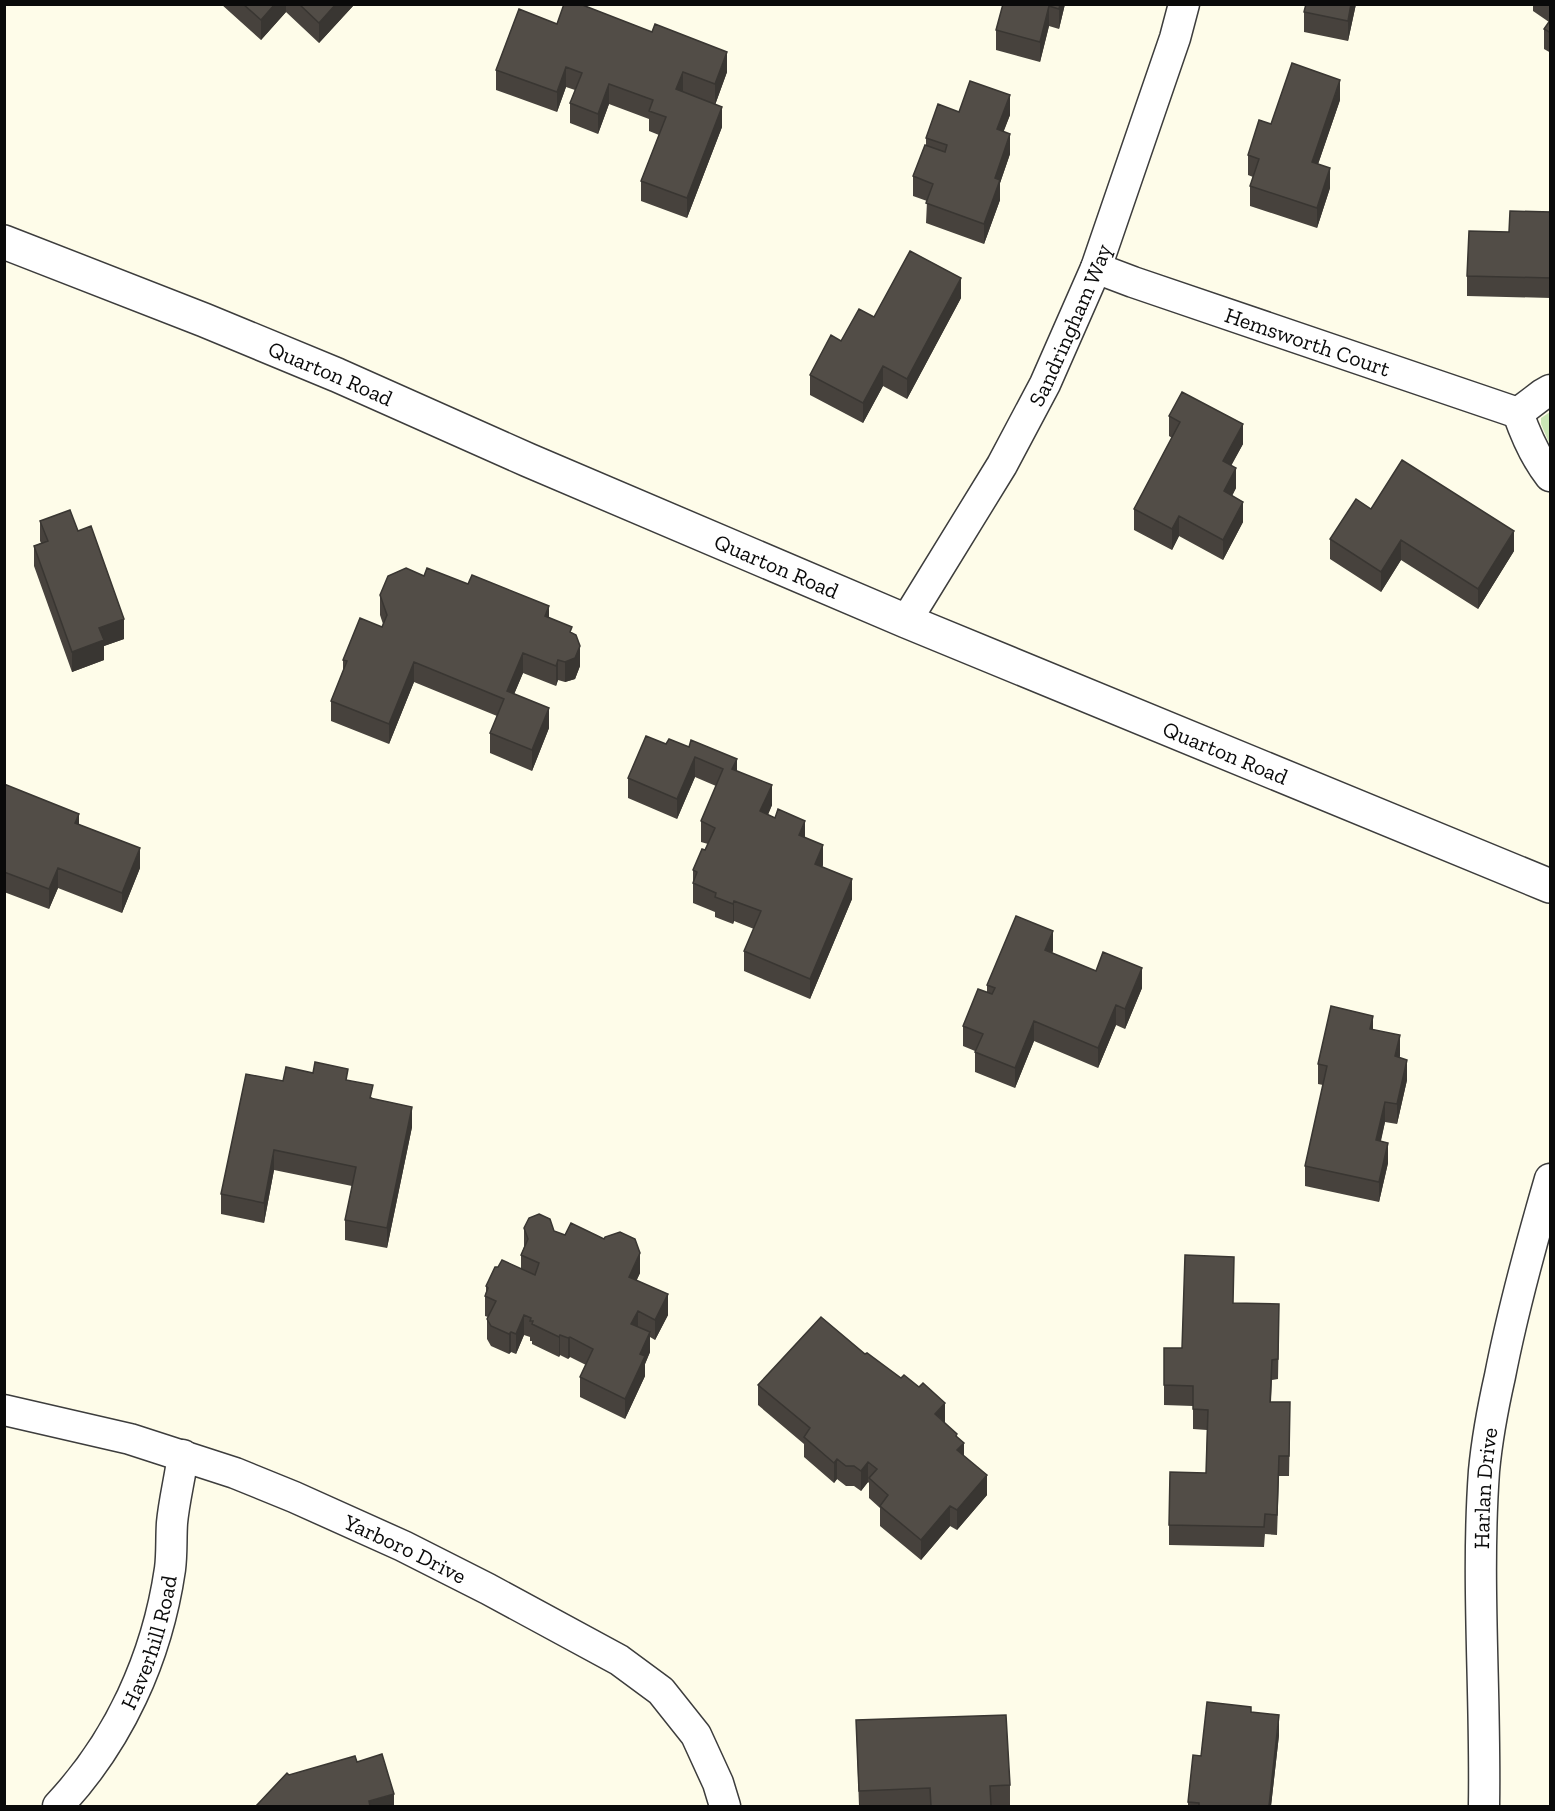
<svg xmlns="http://www.w3.org/2000/svg" width="1555" height="1811" font-family="'Zilla Slab',serif">
  <style>
    .grass { fill: url(#grass-tufts) }
    .lines { fill: none; stroke-linecap: round; stroke-linejoin: round }
    .minor-casing { stroke: #3d3d3d; stroke-width: 33 }
    .tertiary-casing { stroke: #3d3d3d; stroke-width: 36 }
    .minor { stroke: #fff; stroke-width: 30 }
    .tertiary { stroke: #fff; stroke-width: 33 }
    .wall { fill: #47423d }
    .shaded-wall { fill: #393632 }
    .building { fill: #524d47; stroke: #393632; stroke-width: 1.5 }
    .labels { text-anchor: middle; stroke-width: 6; stroke-linejoin: round; paint-order: stroke }
    .street-label { font-size: 22px; fill: #0a0a0a; stroke: #fff }
  </style>
  <defs>
    <pattern id="grass-tufts" width="24" height="20" patternUnits="userSpaceOnUse" patternTransform="scale(1.5)"><rect width="24" height="20" fill="#c9e5b5"/><path d="M3 7l-1-3M5 7V3M7 7l1-3M15 17l-1-3M17 17v-4M19 17l1-3" fill="none" stroke="#abc39a"/></pattern>
  </defs>
  <rect width="100%" height="100%" fill="#fefce9"/>
  <!-- grass -->
  <path class="grass" d="M1550 412V445L1541 424V418Z"/>
  <g class="lines">
    <defs>
      <g id="minor">
        <path id="s1" d="M1096 268 1133 282 1518 413"/>
        <path d="M1518 413C1526 436 1535 457 1550 476"/>
        <path d="M1518 413 1543 394 1550 390"/>
        <path id="s2" d="M906 621 1002 465 1045 384 1096 268 1175 38 1184 4"/>
        <path id="s3" d="M4 1410 130 1439 235 1473 294 1497 403 1546 488 1589 619 1660 661 1691 696 1735 718 1783 725 1806"/>
        <path id="s4" d="M58 1806C119 1741 157 1658 170 1569 172 1554 171 1538 172 1523 174 1501 180 1478 183 1455"/>
        <path id="s5" d="M1484 1806C1486 1694 1476 1582 1484 1471 1487 1439 1493 1407 1500 1376 1513 1309 1531 1244 1550 1179"/>
      </g>
      <g id="tertiary">
        <path id="s6" d="M4 242 204 320 337 375 528 460 906 621 1550 886"/>
      </g>
    </defs>
    <!-- minor casing -->
    <use href="#minor" class="minor-casing"/>
    <!-- tertiary casing -->
    <use href="#tertiary" class="tertiary-casing"/>
    <!-- minor -->
    <use href="#minor" class="minor"/>
    <!-- tertiary -->
    <use href="#tertiary" class="tertiary"/>
  </g>
  <!-- wall -->
  <path class="wall" d="M221 4H353V6L319 43 286 12 261 40Z
    M1003 4H1065L1059 29 1049 26 1040 62 996 50V30Z
    M1306 4H1356L1348 41 1304 32V12Z
    M1533 4H1551V53L1544 49V29L1549 22 1533 11Z
    M557 24 727 72 715 105 722 127 687 218 641 201V181L659 135 649 131V119L609 104 598 134 570 123V103L575 90 566 87 557 112 496 90V70Z
    M1340 100 1318 164 1330 188 1317 228 1250 206V186L1253 177 1248 175V155L1271 124Z
    M959 112 1010 115 1003 132 1010 154 1000 183V200L984 244 926 223 927 201 913 196V176L926 146V138Z
    M1551 212V298L1467 296V276L1509 232Z
    M961 298 907 399 883 386 863 423 810 395V375L841 341 874 317Z
    M1169 416 1243 444 1231 465 1236 488 1232 496 1243 522 1223 560 1179 536 1172 550 1134 530V509L1172 438 1169 436Z
    M1371 509 1514 551 1478 609 1401 560 1381 592 1330 559V539Z
    M40 521 78 531 124 639 104 646V660L72 672 34 566V546L41 543 40 541Z
    M424 576 549 617 572 633 580 666 575 679 565 682 558 680 556 686 523 673 514 694 549 728 532 771 490 753V733L497 716 414 682 389 744 331 721V701L343 671V660L382 627 383 624 380 615V595Z
    M666 744 737 771 772 805 768 815 805 837 823 865 822 867 852 899 810 999 744 971V951L754 929 734 921 733 924 715 917V912L693 903V870L708 844 701 842V821L716 786 695 777 677 819 628 798V778Z
    M4 784 79 824 140 868 122 913 58 888 49 909 4 892Z
    M1053 951 1052 953 1096 971 1142 988 1125 1029 1116 1025 1098 1068 1034 1041 1015 1088 975 1072V1051L963 1046V1026L987 992V985Z
    M1373 1029 1400 1056 1399 1057 1407 1080 1397 1124 1385 1122 1381 1141 1388 1163 1379 1202 1305 1186V1166L1323 1085 1318 1084V1064Z
    M348 1080 412 1127 387 1248 345 1240V1220L352 1186 274 1170 264 1223 221 1214V1194L283 1081Z
    M524 1228 554 1231 640 1273 636 1281 668 1315 655 1340 650 1337V1352L645 1364V1376L625 1419 580 1397V1377L586 1365 570 1357 568 1359 560 1355 559 1357 532 1344V1341H530V1337L524 1335 516 1354 511 1352 509 1354 491 1346 487 1339V1319L488 1317 485 1316V1296L486 1292V1286L521 1269V1255L524 1247Z
    M1234 1303 1279 1325 1278 1379 1272 1380 1271 1402 1290 1422 1289 1476H1279L1277 1535 1265 1534 1264 1547 1169 1545V1525L1206 1473 1207 1430 1193 1429V1406L1164 1405V1348H1182Z
    M758 1385 945 1423 957 1437 964 1456 987 1495 957 1530 950 1526 921 1560 880 1526V1508L869 1498V1483L868 1482 861 1491 854 1486H846L837 1479 834 1483 804 1457V1444L758 1405Z
    M1251 1712 1279 1735 1271 1806H1188V1802L1201 1756Z
    M856 1720 1010 1785V1805L990 1806H859Z"/>
  <!-- shaded-wall -->
  <path class="shaded-wall" d="M275 4H286V12L261 40V20Z
    M336 4H353V6L319 43V23Z
    M1060 4H1065L1059 29V9Z
    M1351 4H1356L1348 41V21Z
    M1049 6V26L1040 62V42Z
    M727 52V72L715 105V84Z
    M566 67V87L557 112V92Z
    M683 72V92L676 89Z
    M1340 80V100L1312 182V162Z
    M609 84V104L598 134V114Z
    M1010 95V115L997 149V129Z
    M722 107V127L687 218V198Z
    M1010 134V154L1000 183V200L984 244V224L995 178Z
    M1330 168V188L1317 228V208Z
    M961 278V298L907 399V379Z
    M883 366V386L863 423V403Z
    M1243 424V444L1223 481V461Z
    M1236 468V488L1224 511V491Z
    M1243 502V522L1223 560V540Z
    M1179 516V536L1172 550V529Z
    M1514 531V551L1478 609V589Z
    M1401 540V560L1381 592V572Z
    M549 606V626L545 616Z
    M124 619V639L104 646V660L72 672V652L99 628Z
    M580 646V666L575 679 565 682V662Z
    M523 653V673L507 711V691Z
    M558 660V680L556 686V666Z
    M414 662V682L389 744V724Z
    M549 708V728L532 771V750Z
    M695 757V777L677 819V799Z
    M737 759V779L732 769Z
    M772 785V805L760 832V811Z
    M79 814V834L75 823Z
    M805 821V841L799 835Z
    M823 845V865L815 884V864Z
    M140 848V868L122 913V893Z
    M58 868V888L49 909V889Z
    M852 879V899L810 999V979Z
    M734 901V921L733 924V904Z
    M1053 931V951L1045 970V950Z
    M1142 968V988L1125 1029V1009Z
    M1116 1005V1025L1098 1068V1048Z
    M1373 1016V1036L1370 1029Z
    M1034 1021V1041L1015 1088V1068Z
    M1400 1035V1056L1395 1076V1056Z
    M1407 1060V1080L1397 1124V1104Z
    M1385 1102V1122L1376 1160V1140Z
    M412 1107V1127L387 1248V1228Z
    M1388 1143V1163L1379 1202V1182Z
    M274 1150V1170L264 1223V1203Z
    M640 1253V1273L629 1297V1277Z
    M668 1294V1315L655 1340V1320Z
    M638 1311V1331L631 1324Z
    M524 1315V1335L516 1354V1334Z
    M511 1332V1352L509 1354V1334Z
    M650 1332V1352L645 1364V1376L625 1419V1399L640 1354Z
    M560 1335V1355L559 1357V1337Z
    M570 1337V1357L568 1359V1338Z
    M945 1403V1423L935 1414Z
    M964 1443V1463L957 1450Z
    M837 1459V1479L834 1483V1463Z
    M868 1462V1482L861 1491V1471Z
    M987 1475V1495L957 1530V1510Z
    M950 1506V1526L921 1560V1540Z
    M1279 1715V1735L1271 1806H1269Z
    M394 1794V1806H369V1801Z"/>
  <!-- building -->
  <path class="building" d="M243 4H275L261 20Z
    M299 4H336L319 23Z
    M564 4H580L652 32 655 24 727 52 715 84 683 72 676 89 722 107 687 198 641 181 666 117 649 111 653 100 609 84 598 114 570 103 582 73 566 67 557 92 496 70 519 9 557 24Z
    M1003 4H1060L1059 9 1049 6 1040 42 996 30Z
    M1306 4H1351L1348 21 1304 12Z
    M1551 19V33L1544 29Z
    M1292 63 1340 80 1312 162 1330 168 1317 208 1250 186 1259 159 1248 155 1259 120 1271 124Z
    M970 81 1010 95 997 129 1010 134 995 178 1000 180 984 224 926 203 933 184 913 176 925 145 945 152 947 145 926 138 938 104 959 112Z
    M1510 211 1551 212V278L1467 276 1469 231 1509 232Z
    M910 251 961 278 907 379 883 366 863 403 810 375 831 335 841 341 859 309 874 317Z
    M1182 392 1243 424 1223 461 1236 468 1224 491 1243 502 1223 540 1179 516 1172 529 1134 509 1180 422 1169 416Z
    M1402 460 1514 531 1478 589 1401 540 1381 572 1330 539 1356 499 1371 509Z
    M70 510 78 531 91 526 124 619 99 628 104 640 72 652 34 546 48 541 40 521Z
    M406 568 424 576 427 568 468 584 472 575 549 606 545 616 572 627 570 632 576 635 580 646 575 658 565 662 558 660 556 666 523 653 507 691 549 708 532 750 490 733 504 699 414 662 389 724 331 701 347 661 343 660 360 618 382 627 387 615 380 595 388 576Z
    M646 736 666 744 669 739 689 747 691 740 737 759 732 769 772 785 760 811 775 818 778 809 805 821 799 835 823 845 815 864 852 879 810 979 744 951 761 911 734 901 733 904 715 897 716 893 693 883 697 872 693 870 702 849 705 850 715 828 701 821 723 769 695 757 677 799 628 778Z
    M4 784 79 814 75 823 140 848 122 893 58 868 49 889 4 872Z
    M1016 916 1053 931 1045 950 1096 971 1103 952 1142 968 1125 1009 1116 1005 1098 1048 1034 1021 1015 1068 975 1052 983 1034 963 1026 978 989 992 994 995 988 987 985Z
    M1331 1006 1373 1016 1370 1029 1400 1035 1395 1056 1407 1060 1397 1104 1385 1102 1376 1140 1388 1143 1379 1182 1305 1166 1327 1066 1318 1064Z
    M315 1062 348 1069 346 1080 373 1085 370 1098 412 1107 387 1228 345 1220 356 1167 274 1150 264 1203 221 1194 246 1074 283 1081 286 1067 313 1073Z
    M539 1214 550 1219 554 1231 565 1235 571 1223 604 1239 605 1237 620 1232 635 1239 640 1253 629 1277 668 1294 655 1320 638 1311 631 1324 650 1332 640 1354 645 1356 625 1399 580 1377 593 1349 570 1337 568 1338 560 1335 559 1337 532 1324 533 1321H530L531 1318 524 1315 516 1334 511 1332 509 1334 491 1326 487 1319 496 1301 485 1296 488 1288 486 1286 495 1267H498L502 1260 535 1275 539 1263 521 1255 528 1239 524 1228 529 1218Z
    M1185 1255 1234 1257 1233 1303 1279 1304 1278 1359 1272 1360 1270 1402H1290L1289 1456H1279L1277 1515 1265 1514 1264 1527 1169 1525 1170 1472 1206 1473 1208 1410 1193 1409V1386L1164 1385V1348H1182Z
    M821 1317 865 1354 867 1353 901 1378 904 1375 919 1387 923 1383 945 1403 935 1414 957 1434 956 1436 964 1443 957 1450 987 1475 957 1510 950 1506 921 1540 880 1506 888 1495 869 1478 877 1469 868 1462 861 1471 854 1466H846L837 1459 834 1463 804 1437 810 1428 758 1385Z
    M1207 1702 1251 1707V1712L1279 1715 1269 1806H1199V1803L1188 1802 1193 1755 1201 1756Z
    M1006 1715 1010 1785 990 1786 991 1806H931L930 1788 859 1791 856 1720Z
    M382 1754 394 1794 369 1801 370 1806H256L287 1773 289 1775 355 1756 357 1762Z"/>
  <g class="labels">
    <!-- street labels -->
    <g class="street-label">
      <text dy="8" stroke="none"><textPath href="#s2" startOffset="339">Sandringham Way</textPath></text>
      <text dy="8" stroke="none"><textPath href="#s1" startOffset="224">Hemsworth Court</textPath></text>
      <text dy="8" stroke="none"><textPath href="#s6" startOffset="352">Quarton Road</textPath></text>
      <text dy="8" stroke="none"><textPath href="#s6" startOffset="838">Quarton Road</textPath></text>
      <text dy="8" stroke="none"><textPath href="#s6" startOffset="1324">Quarton Road</textPath></text>
      <text dy="8" stroke="none"><textPath href="#s5" startOffset="318">Harlan Drive</textPath></text>
      <text dy="8" stroke="none"><textPath href="#s3" startOffset="426">Yarboro Drive</textPath></text>
      <text dy="8" stroke="none"><textPath href="#s4" startOffset="190">Haverhill Road</textPath></text>
    </g>
  </g>
  <!-- border -->
  <rect width="1555" height="1811" fill="none" stroke="#0a0a0a" stroke-width="12"/>
</svg>
